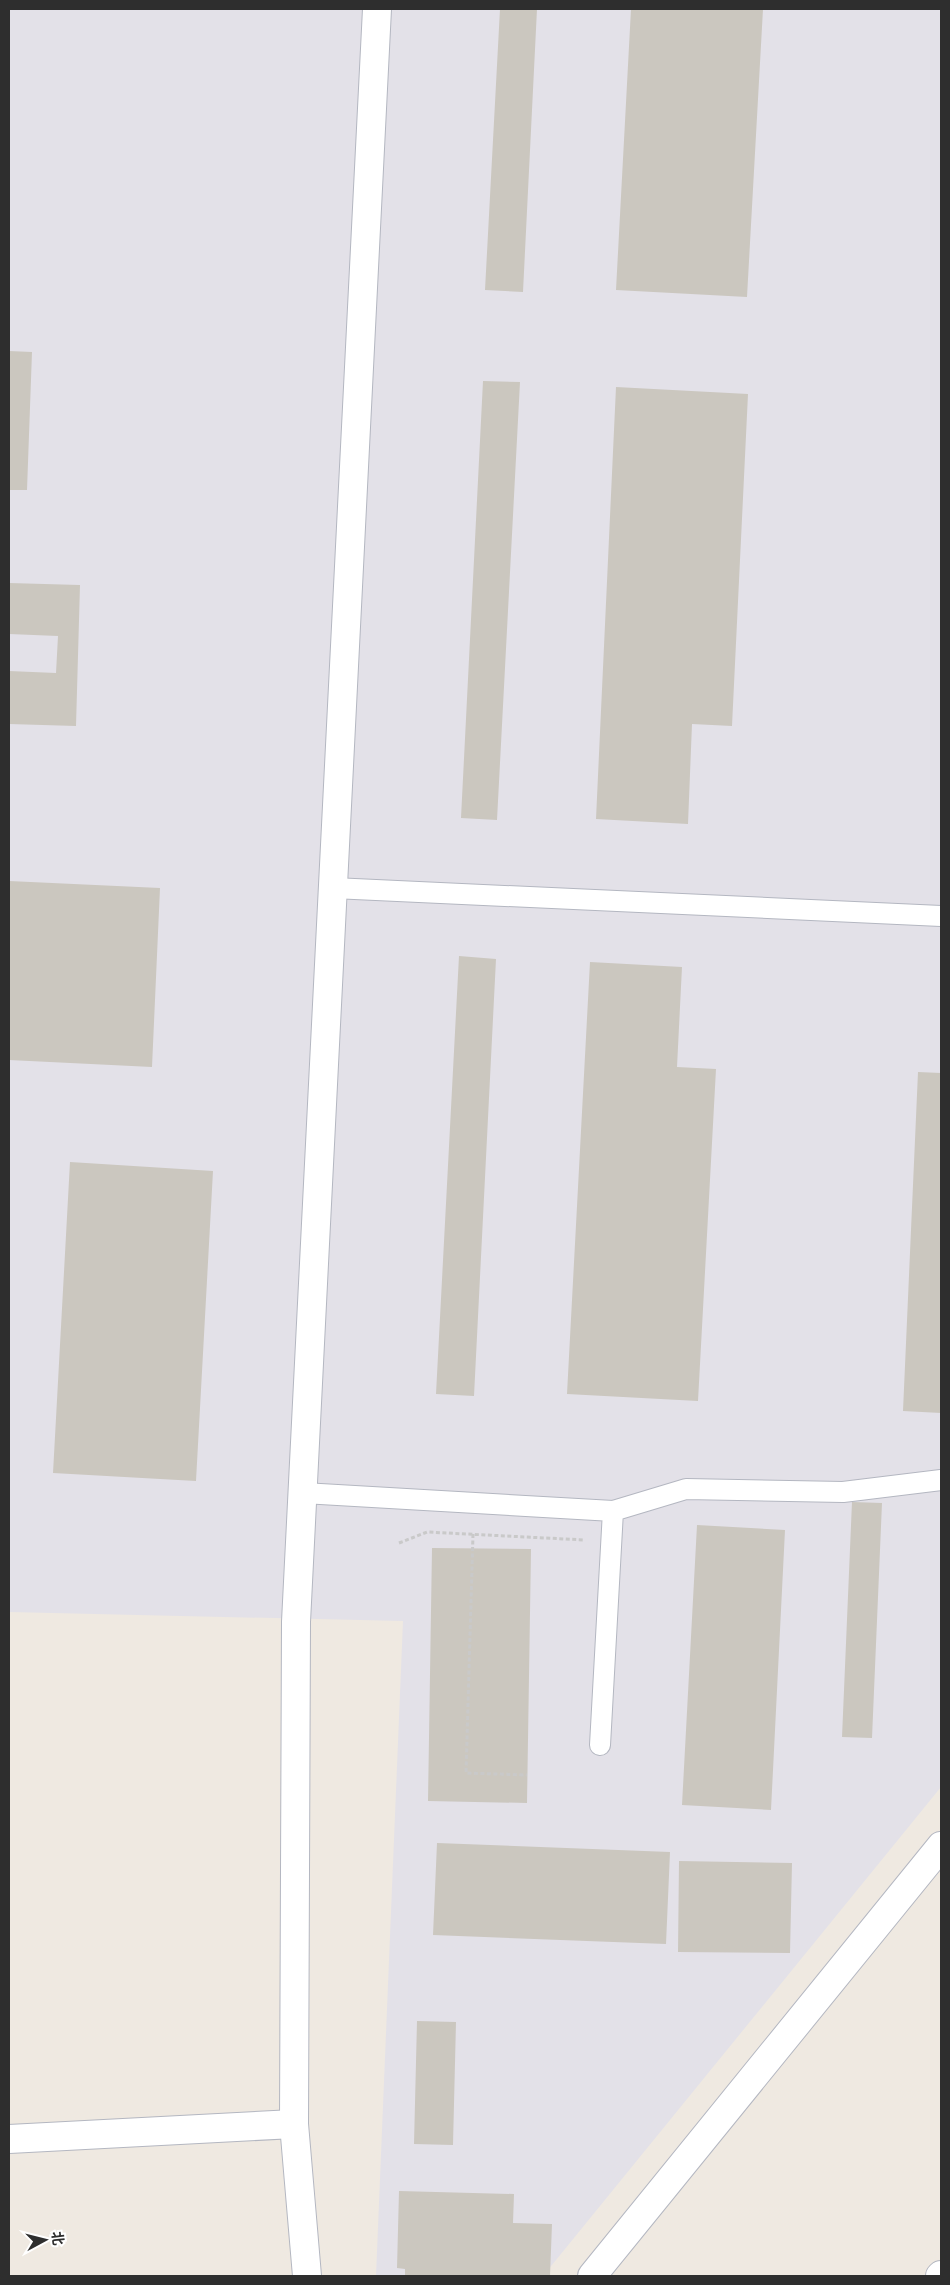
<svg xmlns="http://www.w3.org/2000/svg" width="950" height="2285" font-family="'Nunito Sans','Noto Sans SC',sans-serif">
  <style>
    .industrial { fill: #e3e1e8 }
    .building { fill: #cbc7bf }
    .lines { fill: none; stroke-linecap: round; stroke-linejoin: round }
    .service-casing { stroke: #b4b7c1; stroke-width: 22 }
    .minor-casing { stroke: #b4b7c1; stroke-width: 30 }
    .tertiary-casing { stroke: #b4b7c1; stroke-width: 30 }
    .secondary-casing { stroke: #b4b7c1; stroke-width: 30 }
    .path { stroke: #c9c9c9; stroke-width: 3; stroke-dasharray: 4 2.5; stroke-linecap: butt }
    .service { stroke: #fff; stroke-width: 20 }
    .minor { stroke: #fff; stroke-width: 28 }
    .tertiary { stroke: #fff; stroke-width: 28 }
    .secondary { stroke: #fff; stroke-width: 28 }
  </style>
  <rect width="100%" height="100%" fill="#efe9e1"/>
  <!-- industrial -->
  <path class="industrial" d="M9 9H941V1787L543 2276H376L403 1621 9 1612Z"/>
  <!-- building -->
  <path class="building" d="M500 9H537L523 292 485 290Z
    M631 9H763L747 297 616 290Z
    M9 351 32 352 27 490H9Z
    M483 381 520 382 497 820 461 818Z
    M616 387 748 394 732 726 692 724 688 824 596 819Z
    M9 583 80 585 76 726 9 724V671L56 673 58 636 9 634Z
    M9 881 160 888 152 1067 9 1060Z
    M459 956 496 959 474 1396 436 1394Z
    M590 962 682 967 677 1067 716 1069 698 1401 567 1394Z
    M918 1072 941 1073V1413L903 1411Z
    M70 1162 213 1171 196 1481 53 1473Z
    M852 1502 882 1503 872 1738 842 1737Z
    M697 1525 785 1530 771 1810 682 1805Z
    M432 1548 531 1549 527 1803 428 1801Z
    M437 1843 670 1852 666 1944 433 1935Z
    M679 1861 792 1863 790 1953 678 1952Z
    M417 2021 456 2022 453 2145 414 2144Z
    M399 2191 514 2194 513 2223 552 2224 550 2276H405V2269L397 2268Z"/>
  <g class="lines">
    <defs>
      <path id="service" d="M333 888 941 916
        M303 1493 613 1511 600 1745
        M613 1511 686 1489 843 1492 941 1480"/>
      <path id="minor" d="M9 2139 294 2124
        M592 2276 941 1846"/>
      <path id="tertiary" d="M307 2276 294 2124 296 1622 377 9"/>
      <path id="secondary" d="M940 2276 941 2275"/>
    </defs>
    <!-- service casing -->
    <use href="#service" class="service-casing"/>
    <!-- minor casing -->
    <use href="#minor" class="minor-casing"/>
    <!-- tertiary casing -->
    <use href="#tertiary" class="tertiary-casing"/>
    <!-- secondary casing -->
    <use href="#secondary" class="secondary-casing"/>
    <!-- path -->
    <path class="path" d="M473 1534 466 1773 527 1775
      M399 1543 427 1532 585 1540"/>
    <!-- service -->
    <use href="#service" class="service"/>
    <!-- minor -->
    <use href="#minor" class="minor"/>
    <!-- tertiary -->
    <use href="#tertiary" class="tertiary"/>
    <!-- secondary -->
    <use href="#secondary" class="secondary"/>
  </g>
  <!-- border -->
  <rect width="950" height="2285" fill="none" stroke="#2e2e2e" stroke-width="20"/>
  <!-- north arrow -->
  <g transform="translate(45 2240) rotate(83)" stroke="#ffffff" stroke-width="4" paint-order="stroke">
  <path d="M0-4L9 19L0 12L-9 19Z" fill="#2e2e2e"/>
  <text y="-8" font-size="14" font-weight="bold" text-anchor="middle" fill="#2e2e2e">北</text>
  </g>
</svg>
